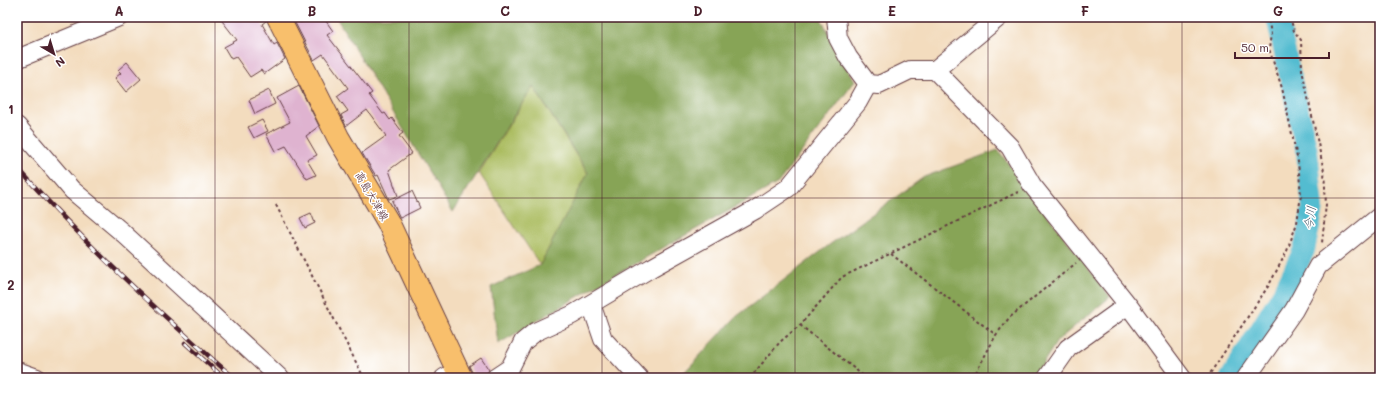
<svg xmlns="http://www.w3.org/2000/svg" width="1397" height="395" font-family="Mali,'Klee One',sans-serif">
  <style>
    .green { fill: #aabc5f; stroke: #7a6e45 }
    .forest { fill: #87a456; stroke: #686240 }
    .lines { fill: none; stroke-linecap: round; stroke-linejoin: round }
    .river { stroke: #53bcd0; stroke-width: 22 }
    .building { fill: #dfb3d0 }
    .minor-casing { stroke: #633b41; stroke-width: 20 }
    .major-casing { stroke: #633b41; stroke-width: 24 }
    .path { stroke: #633b41; stroke-width: 2; stroke-dasharray: 3 3; stroke-linecap: butt }
    .minor { stroke: #fff; stroke-width: 18 }
    .major { stroke: #f8bf6c; stroke-width: 22 }
    .rail-casing { stroke: #4a1f2b; stroke-width: 4.5 }
    .rail { stroke: #fff; stroke-width: 3; stroke-dasharray: 9; stroke-linecap: butt }
    .grid { fill: none; stroke: #4a1f2b; stroke-width: 1; stroke-opacity: 0.55 }
    .labels { text-anchor: middle; stroke-width: 3; stroke-linejoin: round; paint-order: stroke }
    .street-label { font-size: 11px; fill: #4a1f2b; stroke: #fff }
    .water-label { font-size: 12px; font-style: italic; fill: #4e5e6d; stroke: #fff }
    .neatline { fill: none; stroke: #4a1f2b; stroke-width: 1.5 }
    .grid-label { font-size: 13px; text-anchor: middle; font-weight: bold; fill: #4a1f2b }
  </style>
  <rect width="100%" height="100%" fill="#fff"/>
  <filter id="ink" filterUnits="userSpaceOnUse"><feTurbulence type="fractalNoise" baseFrequency=".025" numOctaves="2"/><feDisplacementMap in="SourceGraphic" scale="8" xChannelSelector="R" yChannelSelector="G"/><feConvolveMatrix kernelMatrix="1 2 1 2 8 2 1 2 1" color-interpolation-filters="sRGB"/></filter>
  <filter id="wash" filterUnits="userSpaceOnUse"><feTurbulence type="fractalNoise" baseFrequency=".012" numOctaves="4" result="noise"/><feDisplacementMap in="SourceGraphic" scale="16" xChannelSelector="R" yChannelSelector="G"/><feGaussianBlur stdDeviation="0.9" result="paint"/><feColorMatrix in="noise" values="0 0 0 0 0 0 0 0 0 0 0 0 0 0 0 0 0 1.4 0 .05"/><feComposite in="paint" operator="in"/></filter>
  <g filter="url(#wash)">
    <rect width="100%" height="100%" fill="#f3dcbe"/>
    <!-- green -->
    <path class="green" d="M533 86 588 174 540 265 479 173Z"/>
    <!-- forest -->
    <path class="forest" d="M336 17H820L855 81 778 183 599 284 498 344 491 287 540 265 588 173 533 86 453 212Z
      M998 150 1110 297 1057 341 1034 378H679L736 317 829 245 924 177Z"/>
    <g class="lines">
      <!-- river -->
      <path class="river" d="M1231 378 1285 290 1304 250 1313 208 1307 152 1277 17"/>
    </g>
    <g id="blocks">
      <!-- building -->
      <path class="building" d="M219 17H266V21L262 24 274 45 277 43 285 59 264 74 261 70 250 77 236 57 231 59 224 47 237 40Z
        M292 17H323L333 31 327 35 372 93 369 95 383 114 385 113 390 120 392 118 403 133 399 136 412 153 389 170 398 196 389 199 378 175 376 176 362 153 386 136 367 110 346 126 341 115 348 111 337 96 348 88 323 54 314 60Z
        M127 62 141 79 126 92 115 78 121 73 118 70Z
        M299 86 319 126 306 136 317 155 307 160 316 175 307 179 286 146 275 151 266 134 290 122 277 98Z
        M269 90 275 104 255 114 249 100Z
        M262 120 268 131 254 138 248 127Z
        M412 191 420 208 400 218 392 201Z
        M311 213 315 223 305 228 300 218Z
        M481 358 489 370 485 378H475L469 366Z"/>
    </g>
  </g>
  <g filter="url(#ink)">
    <use href="#blocks" fill-opacity="0" stroke="#633b41" stroke-width="1"/>
    <g class="lines">
      <defs>
        <path id="minor" d="M836 17 838 38 848 57 868 84 879 85 910 70H935L999 17
          M17 59 119 17
          M935 70 1010 147 1032 185 1128 305 1182 378
          M17 126 72 190 123 233 280 378
          M591 304 603 339 639 378
          M17 371 37 378
          M444 378 457 371
          M495 378 510 368 523 342 535 332 572 315 651 268 755 210 788 188 858 102 868 84
          M1047 378 1068 348 1128 305
          M1246 378 1294 310 1318 266 1380 216"/>
        <path id="major" d="M278 17 338 137 388 222 461 378"/>
      </defs>
      <!-- minor casing -->
      <use href="#minor" class="minor-casing"/>
      <!-- major casing -->
      <use href="#major" class="major-casing"/>
      <!-- path -->
      <path class="path" d="M1290 17 1294 31 1301 40 1302 70 1324 171 1326 204 1322 243
        M300 22 310 17
        M276 205 364 378
        M891 254 996 335
        M800 325 866 378
        M750 378 780 342 800 325 842 277 1018 192
        M973 378 996 335 1009 318 1076 263
        M1207 378 1269 285 1287 251 1297 223 1301 195 1298 162 1282 88 1269 49 1271 34 1268 17"/>
      <!-- minor -->
      <use href="#minor" class="minor"/>
      <!-- major -->
      <use href="#major" class="major"/>
      <defs>
        <path id="rail" d="M17 167C84 243 158 312 234 378
          M185 343 224 378"/>
      </defs>
      <!-- rail casing -->
      <use href="#rail" class="rail-casing"/>
      <!-- rail -->
      <use href="#rail" class="rail"/>
    </g>
  </g>
  <!-- grid -->
  <path class="grid" d="M215 17V378M409 17V378M602 17V378M795 17V378M988 17V378M1182 17V378M17 198H1380"/>
  <g class="labels">
    <!-- street labels -->
    <g class="street-label">
      <text transform="translate(372 196) rotate(60)" y="4">高島大津線</text>
    </g>
    <!-- water labels -->
    <g class="water-label">
      <text transform="translate(1310 218) rotate(-82)" y="4">今川</text>
    </g>
  </g>
  <!-- margin -->
  <rect width="1397" height="395" fill="none" stroke="#fff" stroke-width="44"/>
  <!-- north arrow -->
  <g transform="translate(54 54) rotate(142)" stroke="#ffffff" stroke-width="3" paint-order="stroke">
  <path d="M0-3L7 15L0 10L-7 15Z" fill="#4a1f2b"/>
  <text y="-6" font-size="11" font-weight="bold" text-anchor="middle" fill="#4a1f2b">N</text>
  </g>
  <!-- scale -->
  <path d="M1235 52v6h94v-6" fill="none" stroke="#4a1f2b" stroke-width="2"/>
  <text x="1241" y="52" font-size="12" fill="#4a1f2b" stroke="#ffffff" stroke-width="3" paint-order="stroke">50 m</text>
  <rect x="22" y="22" width="1353" height="351" class="neatline"/>
  <g class="grid-label">
    <text x="119" y="16">A</text>
    <text x="312" y="16">B</text>
    <text x="505" y="16">C</text>
    <text x="698" y="16">D</text>
    <text x="892" y="16">E</text>
    <text x="1085" y="16">F</text>
    <text x="1278" y="16">G</text>
    <text x="11" y="114">1</text>
    <text x="11" y="290">2</text>
  </g>
</svg>
